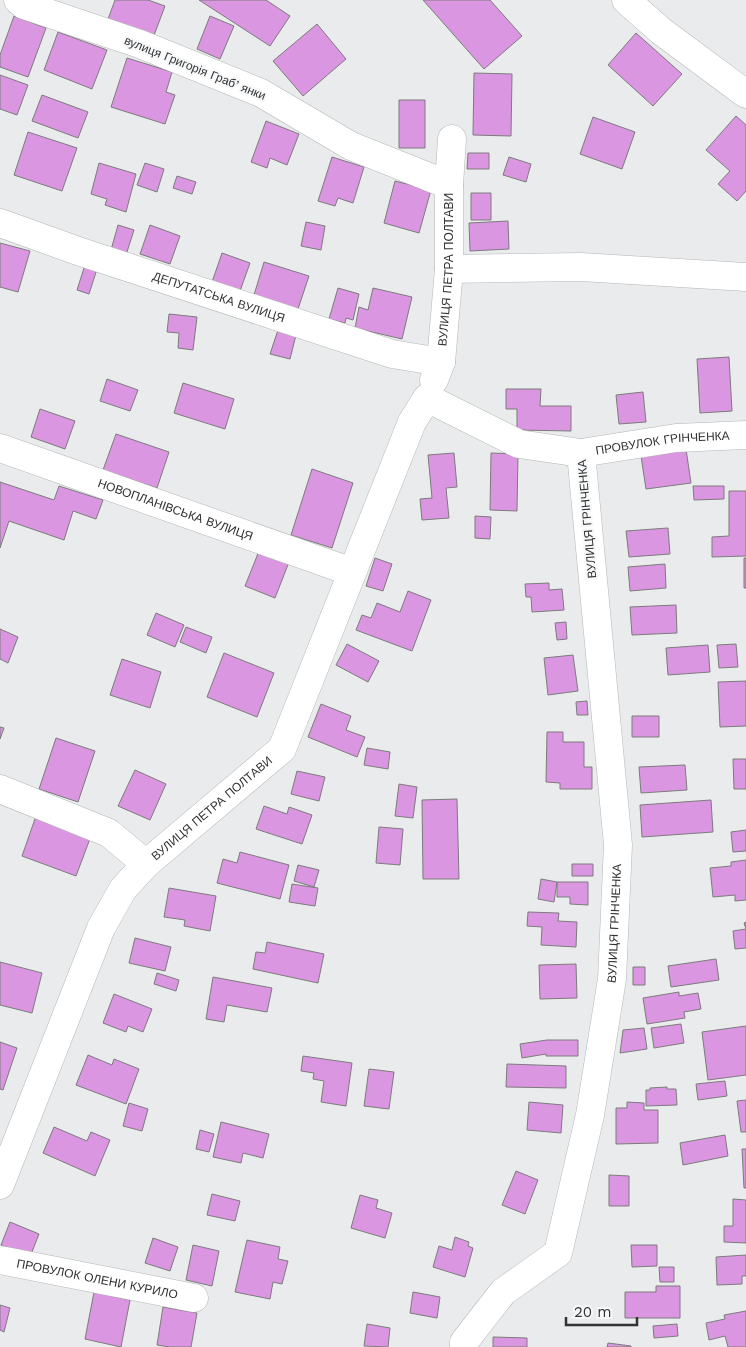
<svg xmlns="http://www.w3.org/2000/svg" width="746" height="1347" font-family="'Work Sans',sans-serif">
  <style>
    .building { fill: #db96e1; stroke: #7c7b7c }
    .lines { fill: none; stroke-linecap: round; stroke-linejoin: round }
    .minor-casing { stroke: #b5b6b6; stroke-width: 29 }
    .minor { stroke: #fff; stroke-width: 28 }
    .labels { text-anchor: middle; stroke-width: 4.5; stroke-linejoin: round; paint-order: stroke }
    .street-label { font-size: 12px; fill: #323232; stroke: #f7f8f9 }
  </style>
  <rect width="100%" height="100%" fill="#eaebec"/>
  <!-- building -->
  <path class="building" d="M115 0H148L165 6 153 38 107 22Z
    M199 0H266L290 16 270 46Z
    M423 0H490L522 36 484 69Z
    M14 16 46 28 28 77 0 67V55Z
    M210 16 234 26 220 59 197 49Z
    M317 24 346 59 303 96 273 61Z
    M58 32 107 50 92 89 44 70Z
    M636 33 682 74 653 106 608 65Z
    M127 58 172 72 166 92 175 95 165 124 111 107Z
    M474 73 512 74 511 136 473 135Z
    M0 75 28 85 17 115 0 109Z
    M42 95 88 112 78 138 32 121Z
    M399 100H425V148H399Z
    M736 116 746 125V191L737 201 718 184 730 171 706 150Z
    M593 117 635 132 622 169 580 154Z
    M266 121 299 134 287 165 270 158 267 168 251 162Z
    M28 132 77 148 62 191 14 175Z
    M468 153H489V169H467Z
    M332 157 364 167 353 203 338 198 335 206 318 201Z
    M509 157 531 164 526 182 503 175Z
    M99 163 136 174 126 212 105 205 107 199 91 194Z
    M145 163 164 169 157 192 137 185Z
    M177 176 196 182 192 194 173 188Z
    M395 181 431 190 419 233 384 223Z
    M471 193H491V220H471Z
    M508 221 509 249 470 251 469 223Z
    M306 222 325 226 321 250 301 246Z
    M118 225 134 230 126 255 111 250Z
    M150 225 180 236 170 264 140 254Z
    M0 243 30 251 18 292 0 287Z
    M222 253 250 263 240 291 212 282Z
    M264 262 309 276 298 309 254 295Z
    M85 265 97 269 89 294 77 290Z
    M338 288 359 294 353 320 346 318 345 323 329 319Z
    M373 288 412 297 402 339 355 328 359 307 368 310Z
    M169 314 197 317 193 350 178 348 179 333 167 332Z
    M278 330 296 335 290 359 270 354Z
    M729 357 732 411 700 413 697 359Z
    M107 379 138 390 130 411 100 401Z
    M183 383 234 399 225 429 174 413Z
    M506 389H541L540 406H571V431L517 430V409H506Z
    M643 392 646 422 619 424 616 395Z
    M40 409 75 421 65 449 31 437Z
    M116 434 169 452 157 488 103 470Z
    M686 449 691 483 646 489 641 456Z
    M454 453 457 487 446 488 449 518 422 520 420 499 432 498 428 455Z
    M491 453 518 454 517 511 490 510Z
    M312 469 353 483 332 548 291 535Z
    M0 482 54 500 59 486 103 500 96 519 73 511 64 540 9 521 0 548Z
    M693 486H724V499L694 500Z
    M729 491H746V556L712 557V537L729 536Z
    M475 516 491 517 490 539 475 538Z
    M668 528 670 554 629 557 626 531Z
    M259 551 289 562 275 598 245 586Z
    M375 558 392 564 383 591 366 586Z
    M744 558H746V588H744Z
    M665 564 666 588 630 591 628 567Z
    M549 583V590L562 589 564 610 532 612 531 597H526L525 584Z
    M408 591 431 600 412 651 356 630 362 615 371 618 377 603 400 612Z
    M676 605 677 633 632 635 630 607Z
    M156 613 184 625 175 647 147 635Z
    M566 622 567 639 557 640 555 623Z
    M186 627 212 637 206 653 180 642Z
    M0 629 18 637 8 663 0 659Z
    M347 644 379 661 368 682 336 665Z
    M736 644 738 667 719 668 717 645Z
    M708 645 710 672 668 675 666 648Z
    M224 653 274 673 257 717 207 697Z
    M573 655 578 691 548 695 544 658Z
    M122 659 161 672 150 708 110 695Z
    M746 681V726L720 727 718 682Z
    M587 701 588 715H577L576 702Z
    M321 704 351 716 346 730 365 737 357 757 308 737Z
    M632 716H659V737H632Z
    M0 727 4 728 0 739Z
    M547 732H563V742H584V767H592V789H560V783L546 782Z
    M56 738 95 751 78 802 39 789Z
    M367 748 390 752 388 769 364 765Z
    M733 759H746V789H734Z
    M685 765 687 790 641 793 639 767Z
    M135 770 166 784 150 820 118 806Z
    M297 771 325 777 319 801 291 794Z
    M399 784 417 787 413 818 395 816Z
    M457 799 459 879H423L422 800Z
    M711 800 713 832 642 837 640 805Z
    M264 806 287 814 289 807 312 815 302 844 256 829Z
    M36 816 91 836 76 876 22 856Z
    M379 827 403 829 400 865 376 863Z
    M746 830V851L733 852 731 832Z
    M240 852 289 865 280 899 217 883 223 859 237 863Z
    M746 860V900L735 901V895L713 897 710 868 731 866V862Z
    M572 864H593V876H572Z
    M298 865 319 870 314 887 294 881Z
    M541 879 557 882 554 902 538 899Z
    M557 882H588V905L570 904V897H557Z
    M292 884 318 888 315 906 289 902Z
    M169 888 216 896 210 931 184 926 185 920 164 917Z
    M528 912 559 913 558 921 577 922 576 947 541 945 542 927 527 926Z
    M746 922V948L735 949 733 931 746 929 744 923Z
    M135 938 171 947 165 971 129 963Z
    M267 942 324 954 318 983 253 969 256 952 265 953Z
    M716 959 719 980 671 987 668 966Z
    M0 962 42 973 32 1013 0 1005Z
    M576 964 577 998 540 999 539 965Z
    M633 967H645V985H633Z
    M157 973 179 980 176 991 154 984Z
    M213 977 272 988 267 1012 227 1005 224 1022 206 1019Z
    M679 992V996L698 993 701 1009 684 1012 685 1018 647 1024 643 998Z
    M114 994 152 1009 143 1032 128 1026 126 1032 103 1023Z
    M681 1024 684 1043 654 1048 651 1028Z
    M746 1026V1075L708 1080 702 1032Z
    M644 1028 647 1049 620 1053 623 1030Z
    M547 1040H578V1056H546V1054L522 1058 520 1044Z
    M0 1042 17 1048 3 1090 0 1089Z
    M88 1055 112 1065 114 1059 139 1069 126 1104 76 1085Z
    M303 1056 352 1063 346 1106 321 1102 324 1081 313 1079 314 1073 301 1071Z
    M507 1064 566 1066V1088L506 1087Z
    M369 1069 394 1072 389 1109 364 1106Z
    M725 1081 727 1096 698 1100 696 1084Z
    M667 1087V1089H676L677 1105 646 1106V1090H650V1088Z
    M746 1100V1132H741L737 1101Z
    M529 1102 563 1105 561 1133 527 1130Z
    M627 1102 644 1103V1110H658V1143L616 1144V1108H627Z
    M129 1103 148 1109 142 1131 123 1126Z
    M221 1122 269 1134 263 1158 243 1153 241 1163 213 1157Z
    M54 1127 87 1141 91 1132 110 1140 95 1176 43 1153Z
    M200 1130 214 1134 209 1152 196 1149Z
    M725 1135 728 1156 683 1165 680 1143Z
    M742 1149H746V1188H744Z
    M516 1171 538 1180 525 1214 502 1205Z
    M609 1175 629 1176V1206H609Z
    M212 1194 240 1201 235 1221 207 1215Z
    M360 1195 378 1200 376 1208 392 1213 385 1238 351 1228Z
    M733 1199 746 1200V1243L724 1242V1226H733Z
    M10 1222 39 1234 30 1257 1 1245Z
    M455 1237 469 1242 468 1246 473 1248 465 1277 433 1267 439 1246 452 1250Z
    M153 1238 178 1247 170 1271 145 1263Z
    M247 1240 280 1247 278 1259 288 1261 282 1284 273 1282 270 1299 235 1292Z
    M193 1245 219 1251 212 1286 186 1280Z
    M631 1245H657V1266L632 1267Z
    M746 1255V1276H742V1284L717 1285 716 1257Z
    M659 1267H674V1282H660Z
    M656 1286H680V1318H625V1292H656Z
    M94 1292 130 1300 121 1347 85 1339Z
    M413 1292 440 1297 437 1318 410 1313Z
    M0 1305 10 1308 4 1332 0 1330Z
    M163 1307 197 1313 191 1347H170L157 1345Z
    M746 1311V1347H728L725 1336 709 1340 706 1323 725 1319 724 1315Z
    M367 1324 390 1328 388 1347 364 1346Z
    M677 1324 678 1336 654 1338 653 1326Z
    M493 1337 527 1338V1347H493Z
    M608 1343 631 1346V1347H607Z"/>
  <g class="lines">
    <defs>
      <g id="minor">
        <path d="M18 0 24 5 140 44 261 93 351 146 449 185"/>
        <path d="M626 0 661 31 746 94"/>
        <path id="s1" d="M0 223 78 251 392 354 441 362"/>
        <path d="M449 269 581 267 746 277"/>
        <path id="s2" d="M434 380 441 362 449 269V185L452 139"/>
        <path id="s3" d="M0 448 352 572"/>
        <path d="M0 789 109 833 146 864"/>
        <path id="s4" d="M0 1185 101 928 123 889 146 864 282 749 412 422 427 398 519 444 581 453 676 438 746 435"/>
        <path id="s5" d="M0 1260 194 1298"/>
        <path id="s6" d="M464 1347V1342L503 1292 558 1253 590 1115 612 979 618 845 581 453"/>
      </g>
    </defs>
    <!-- minor casing -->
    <use href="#minor" class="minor-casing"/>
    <!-- minor -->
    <use href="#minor" class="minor"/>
  </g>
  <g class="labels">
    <!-- street labels -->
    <g class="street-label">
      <text transform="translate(195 68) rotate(22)" y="4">вулиця Григорія Грабʼянки</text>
      <text dy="4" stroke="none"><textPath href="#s2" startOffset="112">ВУЛИЦЯ ПЕТРА ПОЛТАВИ</textPath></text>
      <text dy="4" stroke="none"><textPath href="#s1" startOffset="231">ДЕПУТАТСЬКА ВУЛИЦЯ</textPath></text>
      <text dy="4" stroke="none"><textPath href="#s4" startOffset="1161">ПРОВУЛОК ГРІНЧЕНКА</textPath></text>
      <text dy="4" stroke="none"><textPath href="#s3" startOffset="186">НОВОПЛАНІВСЬКА ВУЛИЦЯ</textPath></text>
      <text transform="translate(587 519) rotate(-95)" y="4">ВУЛИЦЯ ГРІНЧЕНКА</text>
      <text dy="4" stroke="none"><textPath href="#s4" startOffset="441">ВУЛИЦЯ ПЕТРА ПОЛТАВИ</textPath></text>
      <text dy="4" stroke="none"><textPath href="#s6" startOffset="471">ВУЛИЦЯ ГРІНЧЕНКА</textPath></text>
      <text dy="4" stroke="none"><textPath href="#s5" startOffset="99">ПРОВУЛОК ОЛЕНИ КУРИЛО</textPath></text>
    </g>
  </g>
  <!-- scale -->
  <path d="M566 1317v8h71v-8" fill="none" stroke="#323232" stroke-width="2.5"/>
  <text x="574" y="1317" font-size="15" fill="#323232" stroke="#f7f8f9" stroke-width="4" paint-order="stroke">20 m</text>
</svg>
